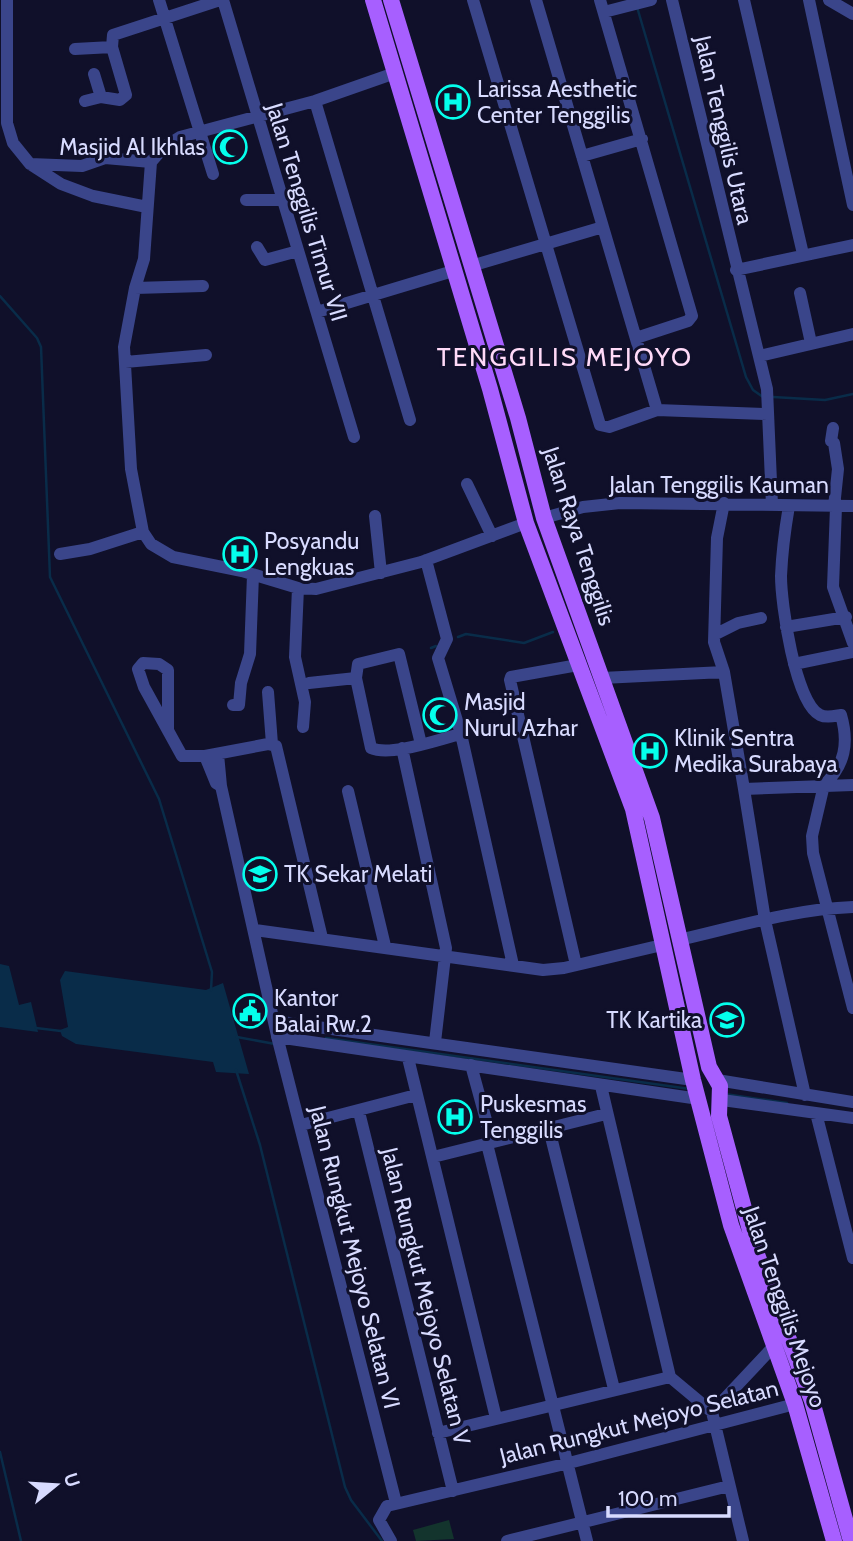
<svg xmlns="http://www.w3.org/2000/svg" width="853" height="1541" font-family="Cabin,sans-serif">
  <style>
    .green { fill: #13342d }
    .water { fill: #092c49 }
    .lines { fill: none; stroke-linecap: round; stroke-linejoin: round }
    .stream { stroke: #092c49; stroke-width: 2.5 }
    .minor { stroke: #3a458a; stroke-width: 12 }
    .major { stroke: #a75fff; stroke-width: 16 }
    .labels { text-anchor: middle; stroke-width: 6; stroke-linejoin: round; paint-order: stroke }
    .poi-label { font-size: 23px; fill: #d8dbff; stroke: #10102a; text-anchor: start }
    .street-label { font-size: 23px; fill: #d8dbff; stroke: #10102a }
    .quarter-label { font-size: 26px; letter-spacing: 2px; fill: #ffdaf8; stroke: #10102a }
  </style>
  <rect width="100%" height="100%" fill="#10102a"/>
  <!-- green -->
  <path class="green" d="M449 1520 454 1539 416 1541 413 1530Z"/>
  <!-- water -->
  <path class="water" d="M0 964 9 966 19 1005 31 1002 38 1032 0 1027Z
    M65 971 206 990 223 983 249 1074 216 1072 213 1062 76 1044 62 1036 60 1030 68 1027 60 980Z"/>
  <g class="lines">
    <!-- stream -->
    <path class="stream" d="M637 7 746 377 753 390 763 397
      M0 296 37 338 41 347 50 577 159 799 212 972 211 990
      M773 397 825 400 853 394
      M458 637 466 634 524 643 553 632
      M431 648 436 646
      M36 1028 61 1031
      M237 1037 275 1044
      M326 1038 690 1089
      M236 1070 260 1145 345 1487 351 1500 382 1541
      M725 1094 787 1103
      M0 1452 21 1541"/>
    <!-- minor -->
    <path class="minor" d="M7 0V123L13 143 30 164 61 184 93 196 147 207
      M159 0 213 174
      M223 0 354 437
      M473 0 600 425 609 427 657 410 767 414
      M536 0 657 410
      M600 0 692 316 688 321 636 338
      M672 0 767 389 772 505
      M744 0 803 254
      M809 0 853 205
      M829 0 853 14
      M604 12 651 0
      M75 49 112 47
      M395 73 315 101 180 137 164 147 151 162 144 259 135 288 124 347 131 469 143 532 151 544 173 557 242 571 298 588 316 589 421 562 526 523
      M94 74 101 97
      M85 101 101 97 120 100 126 95 112 47 113 35 220 0
      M315 101 410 420
      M582 156 642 139
      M30 164 82 166 105 158 151 162
      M246 200H282
      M257 247 265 260 298 251
      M471 266 603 227
      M736 270 853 245
      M135 288 203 286
      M800 293 811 343
      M317 312 453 271
      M759 356 853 334
      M125 362 206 355
      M833 428 831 441 834 443 838 469 834 507
      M467 484 492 536
      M724 503 717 538 714 642 724 672 744 789 853 785
      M789 506C785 529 782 553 781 576 781 603 795 703 820 715 826 718 834 716 841 715 849 743 845 765 824 785
      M836 507 833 587 853 643
      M375 516 381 573
      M544 518 583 507 620 503 853 506
      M60 554 90 549 143 532
      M426 560 447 639 438 658 461 734 513 965
      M298 588 295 657 305 702 303 727
      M786 627 846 617
      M716 634 738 623 761 618
      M794 664 853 652
      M356 678 358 664 399 654 421 744
      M602 678 724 672
      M309 683 356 678 371 748C391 757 439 739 461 734
      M268 692 272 744
      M233 705H239L241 683 250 654 253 575
      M168 731V670L159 664 143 663 138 669 144 687 182 756H205L268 744 276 746 322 938
      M402 748 446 948 435 1042
      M218 754 221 786 278 1040 396 1503
      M205 756 216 783 221 786
      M824 785 812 836 813 853 853 1008
      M744 789 765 920 805 1095
      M348 791 385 946
      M255 930 543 970 564 968 662 945
      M679 940C736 927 794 909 853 907
      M576 965 510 680 511 677 578 665
      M275 1021 693 1080
      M277 1037 699 1099
      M408 1058 496 1418
      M471 1065 492 1142
      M717 1080 853 1102
      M601 1086 670 1377 712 1412 743 1541
      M722 1100 853 1118
      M359 1112 453 1491
      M816 1113 853 1258
      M301 1125 416 1095
      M549 1129 614 1389
      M487 1144 587 1541
      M433 1157 606 1114
      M712 1412 775 1345
      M438 1433 670 1377
      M391 1541 379 1520 387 1506 569 1463 795 1404
      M507 1541 729 1486"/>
    <!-- major -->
    <path class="major" d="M373 0 490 389 526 523 633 809 693 1080 731 1225 795 1404 834 1541
      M391 0 518 418 544 518 652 818 709 1067 720 1086 719 1116 755 1249 812 1401 851 1541"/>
  </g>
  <!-- icons -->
  <defs>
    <symbol id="hospital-ring" viewBox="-11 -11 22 22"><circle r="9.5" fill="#10102a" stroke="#04ffec" stroke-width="1.5"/><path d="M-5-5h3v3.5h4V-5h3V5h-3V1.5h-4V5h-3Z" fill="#04ffec"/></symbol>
    <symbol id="mosque-ring" viewBox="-11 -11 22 22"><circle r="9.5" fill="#10102a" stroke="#04ffec" stroke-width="1.5"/><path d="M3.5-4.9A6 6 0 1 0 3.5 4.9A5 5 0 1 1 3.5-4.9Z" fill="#04ffec"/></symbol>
    <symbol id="school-ring" viewBox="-11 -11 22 22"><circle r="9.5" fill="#10102a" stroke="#04ffec" stroke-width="1.5"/><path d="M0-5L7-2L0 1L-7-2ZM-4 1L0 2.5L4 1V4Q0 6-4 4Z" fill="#04ffec"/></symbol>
    <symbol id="civic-ring" viewBox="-11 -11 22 22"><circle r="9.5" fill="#10102a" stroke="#04ffec" stroke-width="1.5"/><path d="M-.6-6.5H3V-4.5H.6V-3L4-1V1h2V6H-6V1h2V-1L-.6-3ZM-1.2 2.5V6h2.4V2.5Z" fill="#04ffec"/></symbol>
  </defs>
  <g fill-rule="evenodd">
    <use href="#hospital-ring" x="434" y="83" width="38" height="38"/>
    <use href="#mosque-ring" x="211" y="128" width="38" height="38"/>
    <use href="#hospital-ring" x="221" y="535" width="38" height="38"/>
    <use href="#mosque-ring" x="421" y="696" width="38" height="38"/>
    <use href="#hospital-ring" x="631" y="732" width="38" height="38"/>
    <use href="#school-ring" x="241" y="855" width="38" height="38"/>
    <use href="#civic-ring" x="231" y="992" width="38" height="38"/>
    <use href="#school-ring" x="708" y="1001" width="38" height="38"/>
    <use href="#hospital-ring" x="436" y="1098" width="38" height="38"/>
  </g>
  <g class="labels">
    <!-- poi labels -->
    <g class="poi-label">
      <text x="477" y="97">Larissa Aesthetic<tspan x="477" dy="26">Center Tenggilis</tspan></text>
      <text x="205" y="155" text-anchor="end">Masjid Al Ikhlas</text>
      <text x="264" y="549">Posyandu<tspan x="264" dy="26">Lengkuas</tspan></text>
      <text x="464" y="710">Masjid<tspan x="464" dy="26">Nurul Azhar</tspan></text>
      <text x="674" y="746">Klinik Sentra<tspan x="674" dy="26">Medika Surabaya</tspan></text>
      <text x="284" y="882">TK Sekar Melati</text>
      <text x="274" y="1006">Kantor<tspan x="274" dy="26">Balai Rw.2</tspan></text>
      <text x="702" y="1028" text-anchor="end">TK Kartika</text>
      <text x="480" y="1112">Puskesmas<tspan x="480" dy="26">Tenggilis</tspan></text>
    </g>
    <!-- street labels -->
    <g class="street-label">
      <text transform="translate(724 130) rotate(77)" y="8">Jalan Tenggilis Utara</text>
      <text transform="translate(307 212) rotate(73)" y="8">Jalan Tenggilis Timur VII</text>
      <text x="719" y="493">Jalan Tenggilis Kauman</text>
      <text transform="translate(579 536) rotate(72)" y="8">Jalan Raya Tenggilis</text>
      <text transform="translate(355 1257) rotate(76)" y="8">Jalan Rungkut Mejoyo Selatan VI</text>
      <text transform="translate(426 1296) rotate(76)" y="8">Jalan Rungkut Mejoyo Selatan V</text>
      <text transform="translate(785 1307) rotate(71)" y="8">Jalan Tenggilis Mejoyo</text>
      <text transform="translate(639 1422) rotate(-14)" y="8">Jalan Rungkut Mejoyo Selatan</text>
    </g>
    <!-- quarter labels -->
    <g class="quarter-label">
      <text x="565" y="366">TENGGILIS MEJOYO</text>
    </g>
  </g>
  <!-- north arrow -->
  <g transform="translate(56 1485) rotate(72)" stroke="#10102a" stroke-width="5" paint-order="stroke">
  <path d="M0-5L12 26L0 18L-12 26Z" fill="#d8dbff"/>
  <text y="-10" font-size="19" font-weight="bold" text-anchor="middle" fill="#d8dbff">U</text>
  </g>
  <!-- scale -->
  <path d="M608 1506v10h121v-10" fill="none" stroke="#d8dbff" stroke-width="3.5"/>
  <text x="618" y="1506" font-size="21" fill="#d8dbff" stroke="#10102a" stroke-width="5" paint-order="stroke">100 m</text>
</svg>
